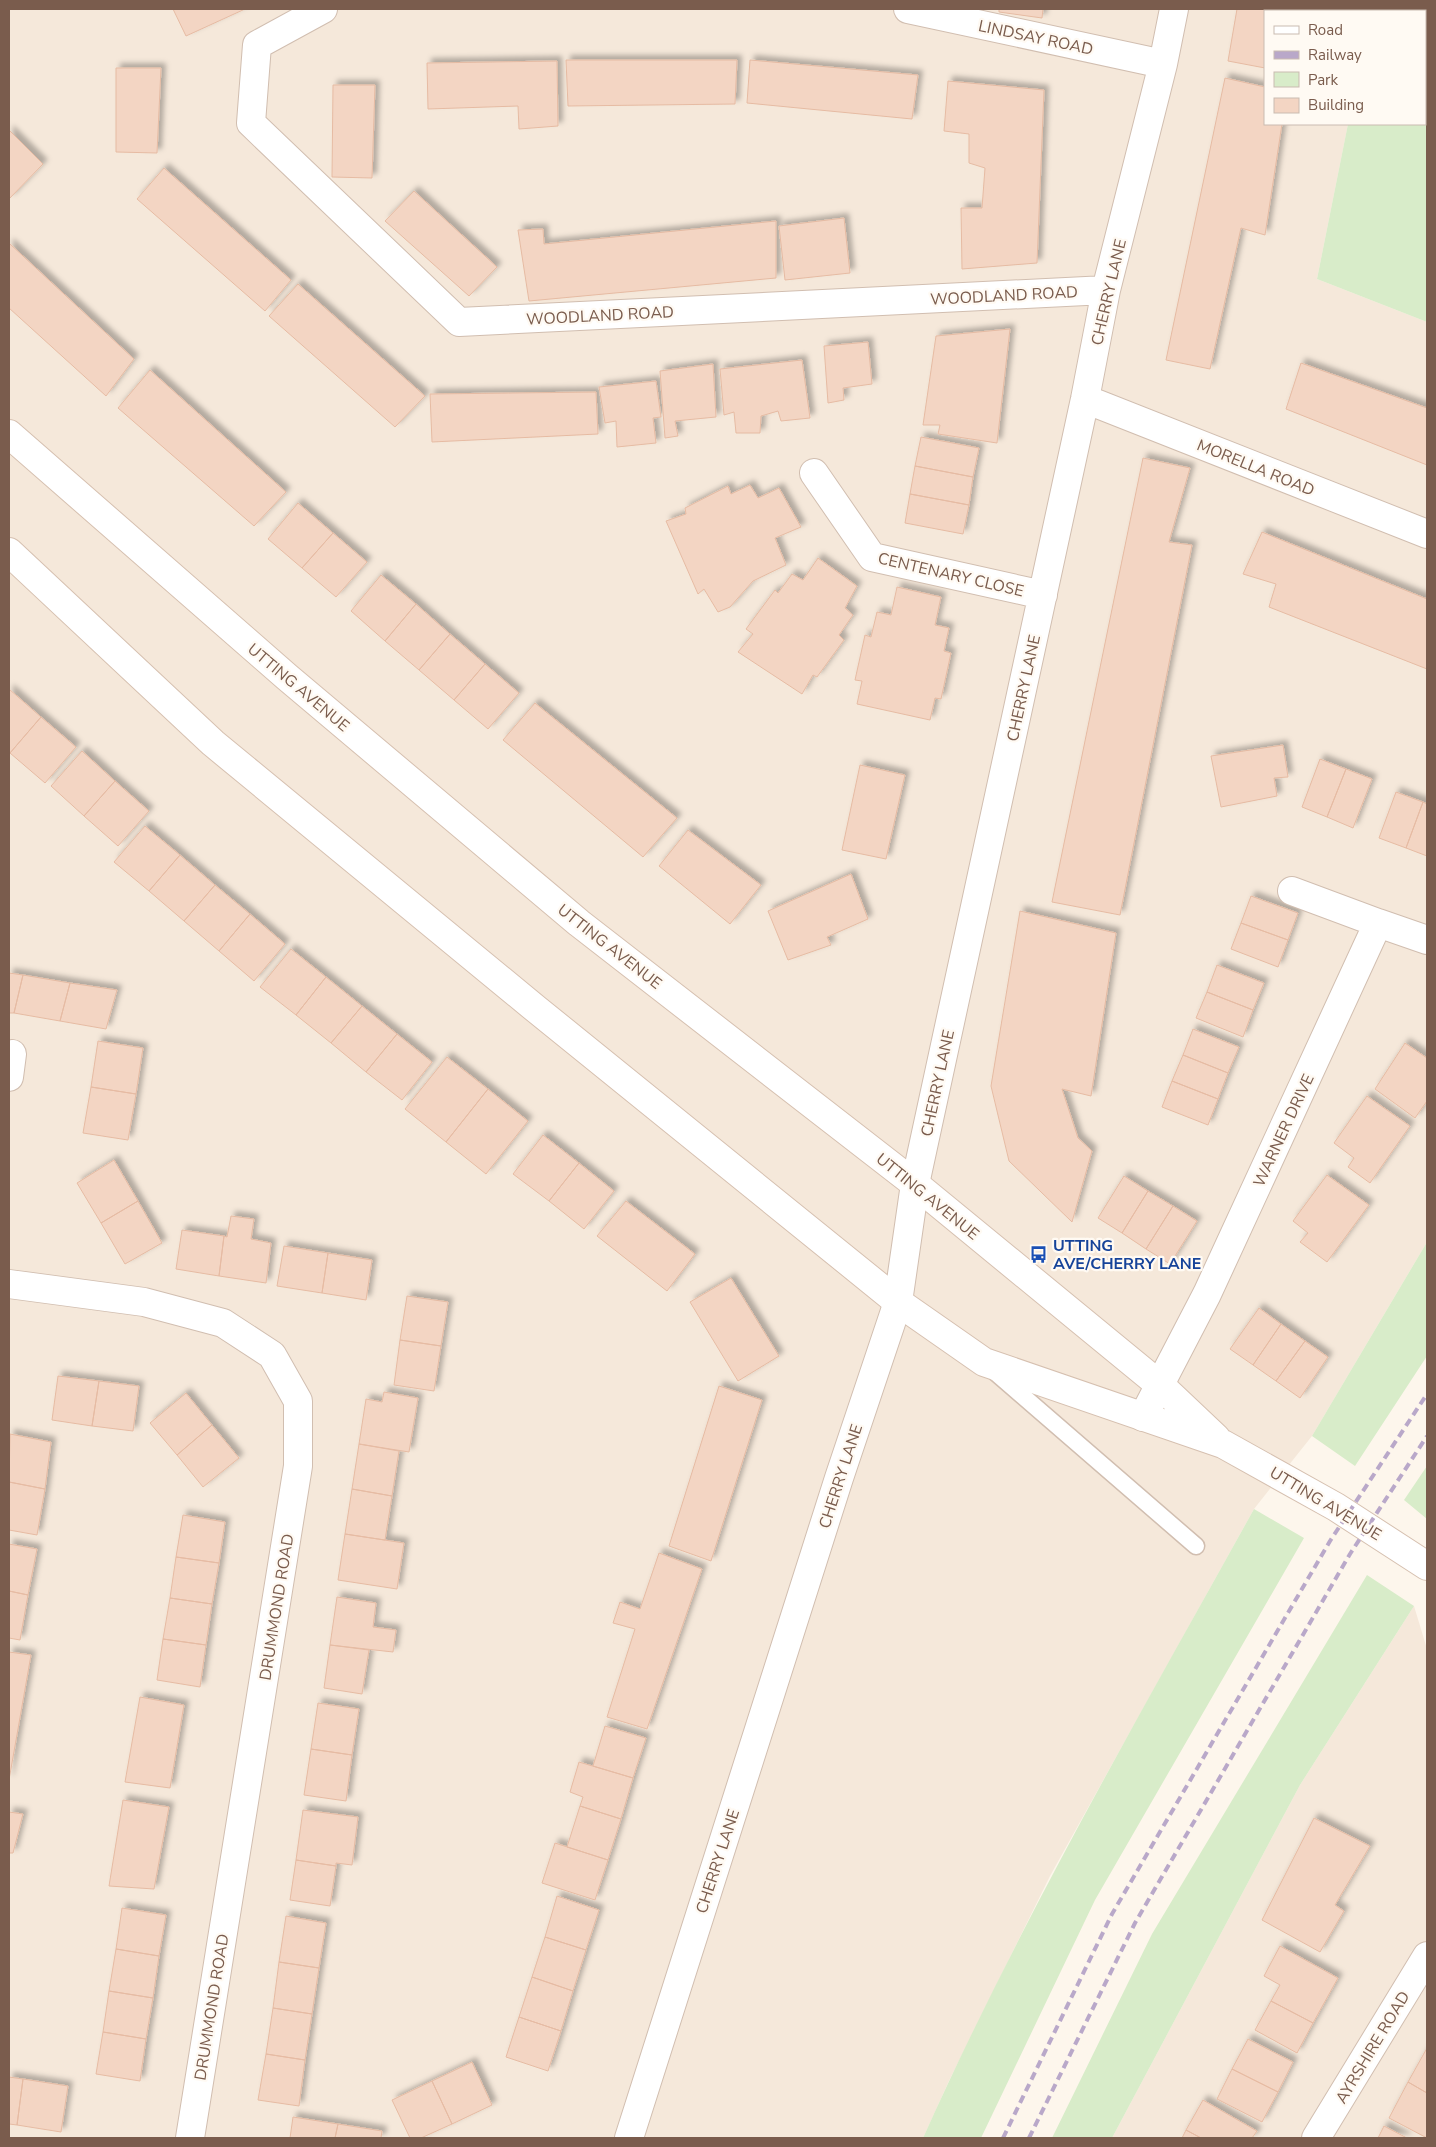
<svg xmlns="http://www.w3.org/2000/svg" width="1436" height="2147" font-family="'Nunito Sans',sans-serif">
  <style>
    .residential { fill: #f5e8da }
    .green { fill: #d8ecc9 }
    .building { fill: #f3d5c3; stroke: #e6bba3; filter: url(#shadow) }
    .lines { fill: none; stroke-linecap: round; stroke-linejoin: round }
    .lane-casing { stroke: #d1beb0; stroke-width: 19 }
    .street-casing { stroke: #d1beb0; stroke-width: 30 }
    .secondary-casing { stroke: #d6c0b0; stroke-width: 30 }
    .lane { stroke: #fff; stroke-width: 16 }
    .street { stroke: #fff; stroke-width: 28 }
    .secondary { stroke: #fff; stroke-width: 28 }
    .rail { stroke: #b9a8c9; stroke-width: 4; stroke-dasharray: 8 5; stroke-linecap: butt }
    .labels { text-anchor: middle; stroke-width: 4.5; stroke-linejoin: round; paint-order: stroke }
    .street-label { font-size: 16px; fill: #7a5c4d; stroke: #fffaf3 }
    .transit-label { font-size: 16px; font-weight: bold; fill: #164399; stroke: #fffaf3; text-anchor: start }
  </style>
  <defs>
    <filter id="shadow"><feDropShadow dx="4.5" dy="-4.5" stdDeviation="2.5" flood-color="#0004"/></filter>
  </defs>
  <rect width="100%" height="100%" fill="#fdf6ec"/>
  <!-- residential -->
  <path class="residential" d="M9 9H1371L1370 11H1265V124H1348L1317 279 1427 322V1242L1312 1436 1254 1509 1050 1876 948 2083 923 2138H9Z
    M1414 1606 1427 1649V2138H1112L1300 1785Z"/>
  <!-- green -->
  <path class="green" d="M1371 9H1427V322L1317 279 1348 124H1425V11H1370Z
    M1427 1242V1356L1355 1466 1312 1436Z
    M1427 1466V1519L1404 1500Z
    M1254 1509 1304 1538 1095 1900 981 2138H923C1020 1922 1139 1716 1254 1509Z
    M1367 1575 1414 1606 1300 1785 1112 2138H1052L1152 1934Z"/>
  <!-- building -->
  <path class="building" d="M173 9H245L186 36Z
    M999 9H1043L1042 18 999 12Z
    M1237 9H1287V11H1265V68L1228 61Z
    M566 60H737L735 104 568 106Z
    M750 60 918 75 912 119 747 103Z
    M557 61 558 126 519 129 518 106 428 109 427 63Z
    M116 68H161L157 153 116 152Z
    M1225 78 1265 87V124H1282L1265 235 1241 228 1210 369 1166 360Z
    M948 81 1044 90 1037 263 962 269 961 208H982L985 168 969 163V134L944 131Z
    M333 85H375L372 178 332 177Z
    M9 130 43 164 9 199Z
    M164 168 291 280 265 311 137 199Z
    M414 191 497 267 469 296 385 221Z
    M844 218 850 273 785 280 779 226Z
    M776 221V278L529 301 518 230 543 229 544 244Z
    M9 243 134 359 106 396 9 308Z
    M298 284 425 396 395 427 269 316Z
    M1010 329 997 443 938 434 940 425H923L936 336Z
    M868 342 872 384 843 388 844 400 828 403 824 346Z
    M802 360 810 418 781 421 778 411 761 416 760 433H736L734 412 724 415 720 369Z
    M1301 363 1427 408V465L1286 409Z
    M713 364 716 417 675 421 678 436 665 438 660 371Z
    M150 370 286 492 254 526 118 408Z
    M656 381 661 417 653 418 656 443 617 447 616 421 605 423 599 387Z
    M596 392 598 434 432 442 430 394Z
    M921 437 979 448 973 477 915 466Z
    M1143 458 1190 468 1169 542 1192 545 1120 915 1052 902Z
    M915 466 973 477 969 505 910 494Z
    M750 485 758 498 779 488 801 527 775 538 786 565 753 581 730 607 718 612 704 589 698 594 666 521 686 514 685 508 728 486 731 494Z
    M910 494 969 505 963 534 905 523Z
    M298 503 333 533 302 568 268 539Z
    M1262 532 1427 599V669L1269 607 1276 584 1243 574Z
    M333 533 367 562 336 597 302 568Z
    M818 558 857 586 845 608 853 615 839 635 844 640 817 677 813 675 802 694 738 652 753 634 746 629 775 590 778 593 792 574 803 580Z
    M381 575 416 604 385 641 351 611Z
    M897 587 941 597 935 625 949 628 944 651 951 653 941 699 935 698 930 720 857 704 862 681 855 680 865 635 871 637 877 612 891 615Z
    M416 604 450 634 419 670 385 641Z
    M450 634 485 664 454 700 419 670Z
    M485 664 519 693 488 729 454 700Z
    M9 689 41 717 10 753 9 751Z
    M535 703 677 818 643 857 503 740Z
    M41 717 76 747 45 783 10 753Z
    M1283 745 1288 777 1274 778 1277 796 1221 807 1211 756Z
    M82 751 115 781 84 816 51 786Z
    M1320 759 1346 769 1327 817 1302 807Z
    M860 765 905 775 886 859 842 850Z
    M1346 769 1372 779 1353 828 1327 817Z
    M115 781 149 811 118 846 84 816Z
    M1396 792 1423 802 1406 848 1379 838Z
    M1423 802 1427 804V856L1406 848Z
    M145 826 180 855 149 891 114 862Z
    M688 830 761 885 730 924 659 866Z
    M180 855 215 885 184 921 149 891Z
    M851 874 868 919 827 937 831 945 788 960 768 911Z
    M215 885 250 914 219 951 184 921Z
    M1251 896 1298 913 1288 940 1241 923Z
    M1020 911 1116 933 1091 1096 1062 1089 1078 1138 1092 1151 1072 1222 1009 1161 991 1086Z
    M250 914 285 944 254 981 219 951Z
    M1241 923 1288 940 1278 967 1231 949Z
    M291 949 326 977 296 1015 260 987Z
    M1217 965 1264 983 1253 1010 1207 992Z
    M9 973 23 975 14 1013H9Z
    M23 975 70 983 60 1021 14 1013Z
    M326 977 362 1006 331 1043 296 1015Z
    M70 983 117 990 106 1029 60 1021Z
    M1207 992 1253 1010 1243 1037 1196 1018Z
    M362 1006 397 1034 366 1072 331 1043Z
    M1193 1029 1239 1047 1228 1073 1183 1055Z
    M397 1034 432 1062 402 1100 366 1072Z
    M98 1041 143 1048 136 1094 91 1087Z
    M1405 1043 1427 1058V1101L1415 1118 1375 1089Z
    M1183 1055 1228 1073 1218 1099 1172 1081Z
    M447 1057 488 1089 446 1142 405 1109Z
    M1172 1081 1218 1099 1208 1125 1162 1107Z
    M91 1087 136 1094 128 1140 83 1133Z
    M488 1089 528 1121 486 1174 446 1142Z
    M1367 1096 1410 1126 1370 1183 1348 1167 1354 1158 1334 1143Z
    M543 1135 579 1163 549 1201 513 1174Z
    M114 1160 138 1201 101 1223 77 1183Z
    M579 1163 614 1191 584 1229 549 1201Z
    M1327 1175 1369 1205 1327 1262 1300 1242 1308 1233 1293 1221Z
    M1124 1176 1148 1191 1122 1233 1098 1218Z
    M1148 1191 1173 1206 1146 1249 1122 1233Z
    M138 1201 162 1243 125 1264 101 1223Z
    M626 1201 695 1254 667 1291 597 1236Z
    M1173 1206 1197 1221 1170 1264 1146 1249Z
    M231 1216 254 1219 251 1239 271 1243 266 1283 219 1276 224 1236 227 1237Z
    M182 1230 224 1236 219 1276 176 1269Z
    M284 1246 328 1253 322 1293 277 1286Z
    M328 1253 372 1260 366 1300 322 1293Z
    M731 1278 779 1356 738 1381 690 1302Z
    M407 1296 448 1302 441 1346 400 1340Z
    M1259 1308 1281 1324 1253 1365 1230 1349Z
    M1281 1324 1305 1341 1276 1381 1253 1365Z
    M400 1340 441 1346 434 1391 394 1385Z
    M1305 1341 1328 1357 1300 1398 1276 1381Z
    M58 1376 99 1381 92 1426 52 1420Z
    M99 1381 139 1386 133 1431 92 1426Z
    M719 1386 762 1400 711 1561 669 1546Z
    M384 1392 418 1398 409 1452 359 1444 366 1399 382 1402Z
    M186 1393 212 1425 177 1455 150 1423Z
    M212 1425 239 1458 203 1487 177 1455Z
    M10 1434 51 1442 45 1489 9 1482Z
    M359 1444 399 1451 392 1496 352 1489Z
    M9 1482 45 1489 37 1535 9 1530Z
    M352 1489 392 1496 385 1540 345 1534Z
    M183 1515 225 1522 219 1563 176 1557Z
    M345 1534 404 1543 397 1589 338 1580Z
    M9 1544 37 1549 28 1595 9 1591Z
    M659 1553 702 1569 647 1729 607 1717 635 1629 613 1623 620 1602 640 1609Z
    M176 1557 219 1563 212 1604 170 1598Z
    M9 1591 28 1595 20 1640 9 1638Z
    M337 1597 376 1603 373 1627 396 1630 393 1652 330 1645Z
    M170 1598 212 1604 206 1645 163 1639Z
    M163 1639 206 1645 200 1687 157 1680Z
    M330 1645 369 1650 362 1694 324 1688Z
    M9 1652 31 1655 9 1780Z
    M140 1697 184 1705 170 1788 125 1782Z
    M318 1703 359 1709 352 1755 311 1749Z
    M605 1726 646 1738 633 1778 593 1766Z
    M311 1749 352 1755 346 1801 304 1795Z
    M579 1762 633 1778 621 1819 580 1806 583 1797 570 1792Z
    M123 1800 169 1807 154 1889 109 1886Z
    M580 1806 621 1819 608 1860 567 1847Z
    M303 1810 358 1817 352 1865 336 1863V1866L296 1860Z
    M9 1812 23 1814 13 1853H9Z
    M1314 1818 1370 1846 1335 1905 1344 1911 1320 1952 1262 1920Z
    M555 1843 608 1860 595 1900 542 1883Z
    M296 1860 336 1866 330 1906 290 1900Z
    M557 1896 599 1910 586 1950 545 1937Z
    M122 1908 166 1915 159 1956 116 1949Z
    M286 1916 326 1923 319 1968 279 1962Z
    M545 1937 586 1950 573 1991 532 1977Z
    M1280 1946 1338 1978 1313 2023 1271 2001 1280 1985 1264 1976Z
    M116 1949 159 1956 153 1998 109 1991Z
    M279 1962 319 1968 312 2014 273 2008Z
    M532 1977 573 1991 561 2031 519 2017Z
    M109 1991 153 1998 146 2039 103 2032Z
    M1271 2001 1313 2023 1297 2053 1255 2030Z
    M273 2008 312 2014 305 2060 266 2054Z
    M519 2017 561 2031 548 2071 506 2057Z
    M103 2032 146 2039 140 2081 96 2074Z
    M1248 2039 1293 2062 1278 2092 1232 2069Z
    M1427 2048V2093L1408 2082Z
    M266 2054 305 2060 299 2106 258 2100Z
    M472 2062 492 2105 452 2124 432 2081Z
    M1232 2069 1278 2092 1262 2122 1217 2099Z
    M9 2077 23 2079 17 2125 9 2124Z
    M23 2079 68 2086 61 2132 17 2125Z
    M432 2081 452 2124 421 2138H410L392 2100Z
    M1408 2082 1427 2093V2138L1389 2118Z
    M1203 2100 1257 2131 1252 2138H1201L1186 2130Z
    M293 2117 338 2124 335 2138H290Z
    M338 2124 382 2131 381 2138H335Z
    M1384 2126 1407 2138H1378Z
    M1186 2130 1201 2138H1182Z"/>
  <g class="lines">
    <defs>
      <path id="lane" d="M995 1372 1196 1546"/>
      <path id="street" d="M323 9 257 45 251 123 459 322 1106 290
        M908 9 1163 64
        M1085 399 1427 534
        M814 473 872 557 1043 595
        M1378 923 1427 940
        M9 1077 12 1054
        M9 1284 144 1302 223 1323 272 1355 298 1401V1466L190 2138
        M1143 1417 1207 1294 1378 923 1292 891
        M629 2138 839 1478 898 1302 915 1184 1085 399 1106 290 1163 64 1174 9
        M1316 2138 1427 1956"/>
      <path id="secondary" d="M9 434 287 677 579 923 915 1184 1161 1386 1216 1438
        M9 552 213 743 536 1009 898 1302 984 1362 1223 1444 1336 1507 1427 1566"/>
    </defs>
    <!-- lane casing -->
    <use href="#lane" class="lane-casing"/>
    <!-- street casing -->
    <use href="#street" class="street-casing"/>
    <!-- secondary casing -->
    <use href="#secondary" class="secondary-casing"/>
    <!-- lane -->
    <use href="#lane" class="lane"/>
    <!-- street -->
    <use href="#street" class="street"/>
    <!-- secondary -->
    <use href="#secondary" class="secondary"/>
    <!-- rail -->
    <path class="rail" d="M1003 2138 1112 1914 1330 1541 1427 1394
      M1029 2138 1135 1923 1350 1554 1427 1436"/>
  </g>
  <!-- icons -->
  <defs>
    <symbol id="bus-bare" viewBox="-9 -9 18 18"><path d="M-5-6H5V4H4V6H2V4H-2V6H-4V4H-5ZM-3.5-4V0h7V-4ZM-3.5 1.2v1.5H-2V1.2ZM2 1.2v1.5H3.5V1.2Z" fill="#1a4fb4" stroke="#fffaf3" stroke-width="2.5" paint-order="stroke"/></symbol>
  </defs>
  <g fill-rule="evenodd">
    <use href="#bus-bare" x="1026" y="1242" width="25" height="25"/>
  </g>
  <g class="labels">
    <!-- street labels -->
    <g class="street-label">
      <text transform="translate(1036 37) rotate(12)" y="6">LINDSAY ROAD</text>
      <text transform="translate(1108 292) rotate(-77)" y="6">CHERRY LANE</text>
      <text transform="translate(1004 295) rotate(-3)" y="6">WOODLAND ROAD</text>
      <text transform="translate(600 315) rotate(-3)" y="6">WOODLAND ROAD</text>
      <text transform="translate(1256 467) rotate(22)" y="6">MORELLA ROAD</text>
      <text transform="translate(951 574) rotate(13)" y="6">CENTENARY CLOSE</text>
      <text transform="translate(299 687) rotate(40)" y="6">UTTING AVENUE</text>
      <text transform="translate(1023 688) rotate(-78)" y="6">CHERRY LANE</text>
      <text transform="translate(610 946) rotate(38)" y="6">UTTING AVENUE</text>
      <text transform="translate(937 1083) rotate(-78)" y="6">CHERRY LANE</text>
      <text transform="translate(1283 1130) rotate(-65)" y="6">WARNER DRIVE</text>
      <text transform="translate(928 1196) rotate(39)" y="6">UTTING AVENUE</text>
      <text transform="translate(840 1476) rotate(-72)" y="6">CHERRY LANE</text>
      <text transform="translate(1326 1503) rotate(31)" y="6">UTTING AVENUE</text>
      <text transform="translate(276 1607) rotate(-81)" y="6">DRUMMOND ROAD</text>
      <text transform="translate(717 1861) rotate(-72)" y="6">CHERRY LANE</text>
      <text transform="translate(211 2007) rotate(-81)" y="6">DRUMMOND ROAD</text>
      <text transform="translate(1372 2047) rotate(-59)" y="6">AYRSHIRE ROAD</text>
    </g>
    <!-- transit labels -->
    <g class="transit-label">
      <text x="1053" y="1251">UTTING<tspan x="1053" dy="18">AVE/CHERRY LANE</tspan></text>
    </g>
  </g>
  <!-- border -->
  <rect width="1436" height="2147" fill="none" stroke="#7a5c4d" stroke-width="20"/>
  <!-- legend -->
  <rect x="1264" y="10" width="162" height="115" fill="#fffaf3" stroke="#cabbb1"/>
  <rect x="1274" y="26" width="25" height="8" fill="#ffffff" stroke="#cabbb1"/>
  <text x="1308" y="35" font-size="15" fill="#7a5c4d">Road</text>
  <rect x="1274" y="51" width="25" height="8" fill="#b9a8c9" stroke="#cabbb1"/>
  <text x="1308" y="60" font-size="15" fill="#7a5c4d">Railway</text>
  <rect x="1274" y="72" width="25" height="15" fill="#d8ecc9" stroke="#cabbb1"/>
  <text x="1308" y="85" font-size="15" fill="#7a5c4d">Park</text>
  <rect x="1274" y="98" width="25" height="15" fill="#f3d5c3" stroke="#cabbb1"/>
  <text x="1308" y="110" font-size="15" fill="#7a5c4d">Building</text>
</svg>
